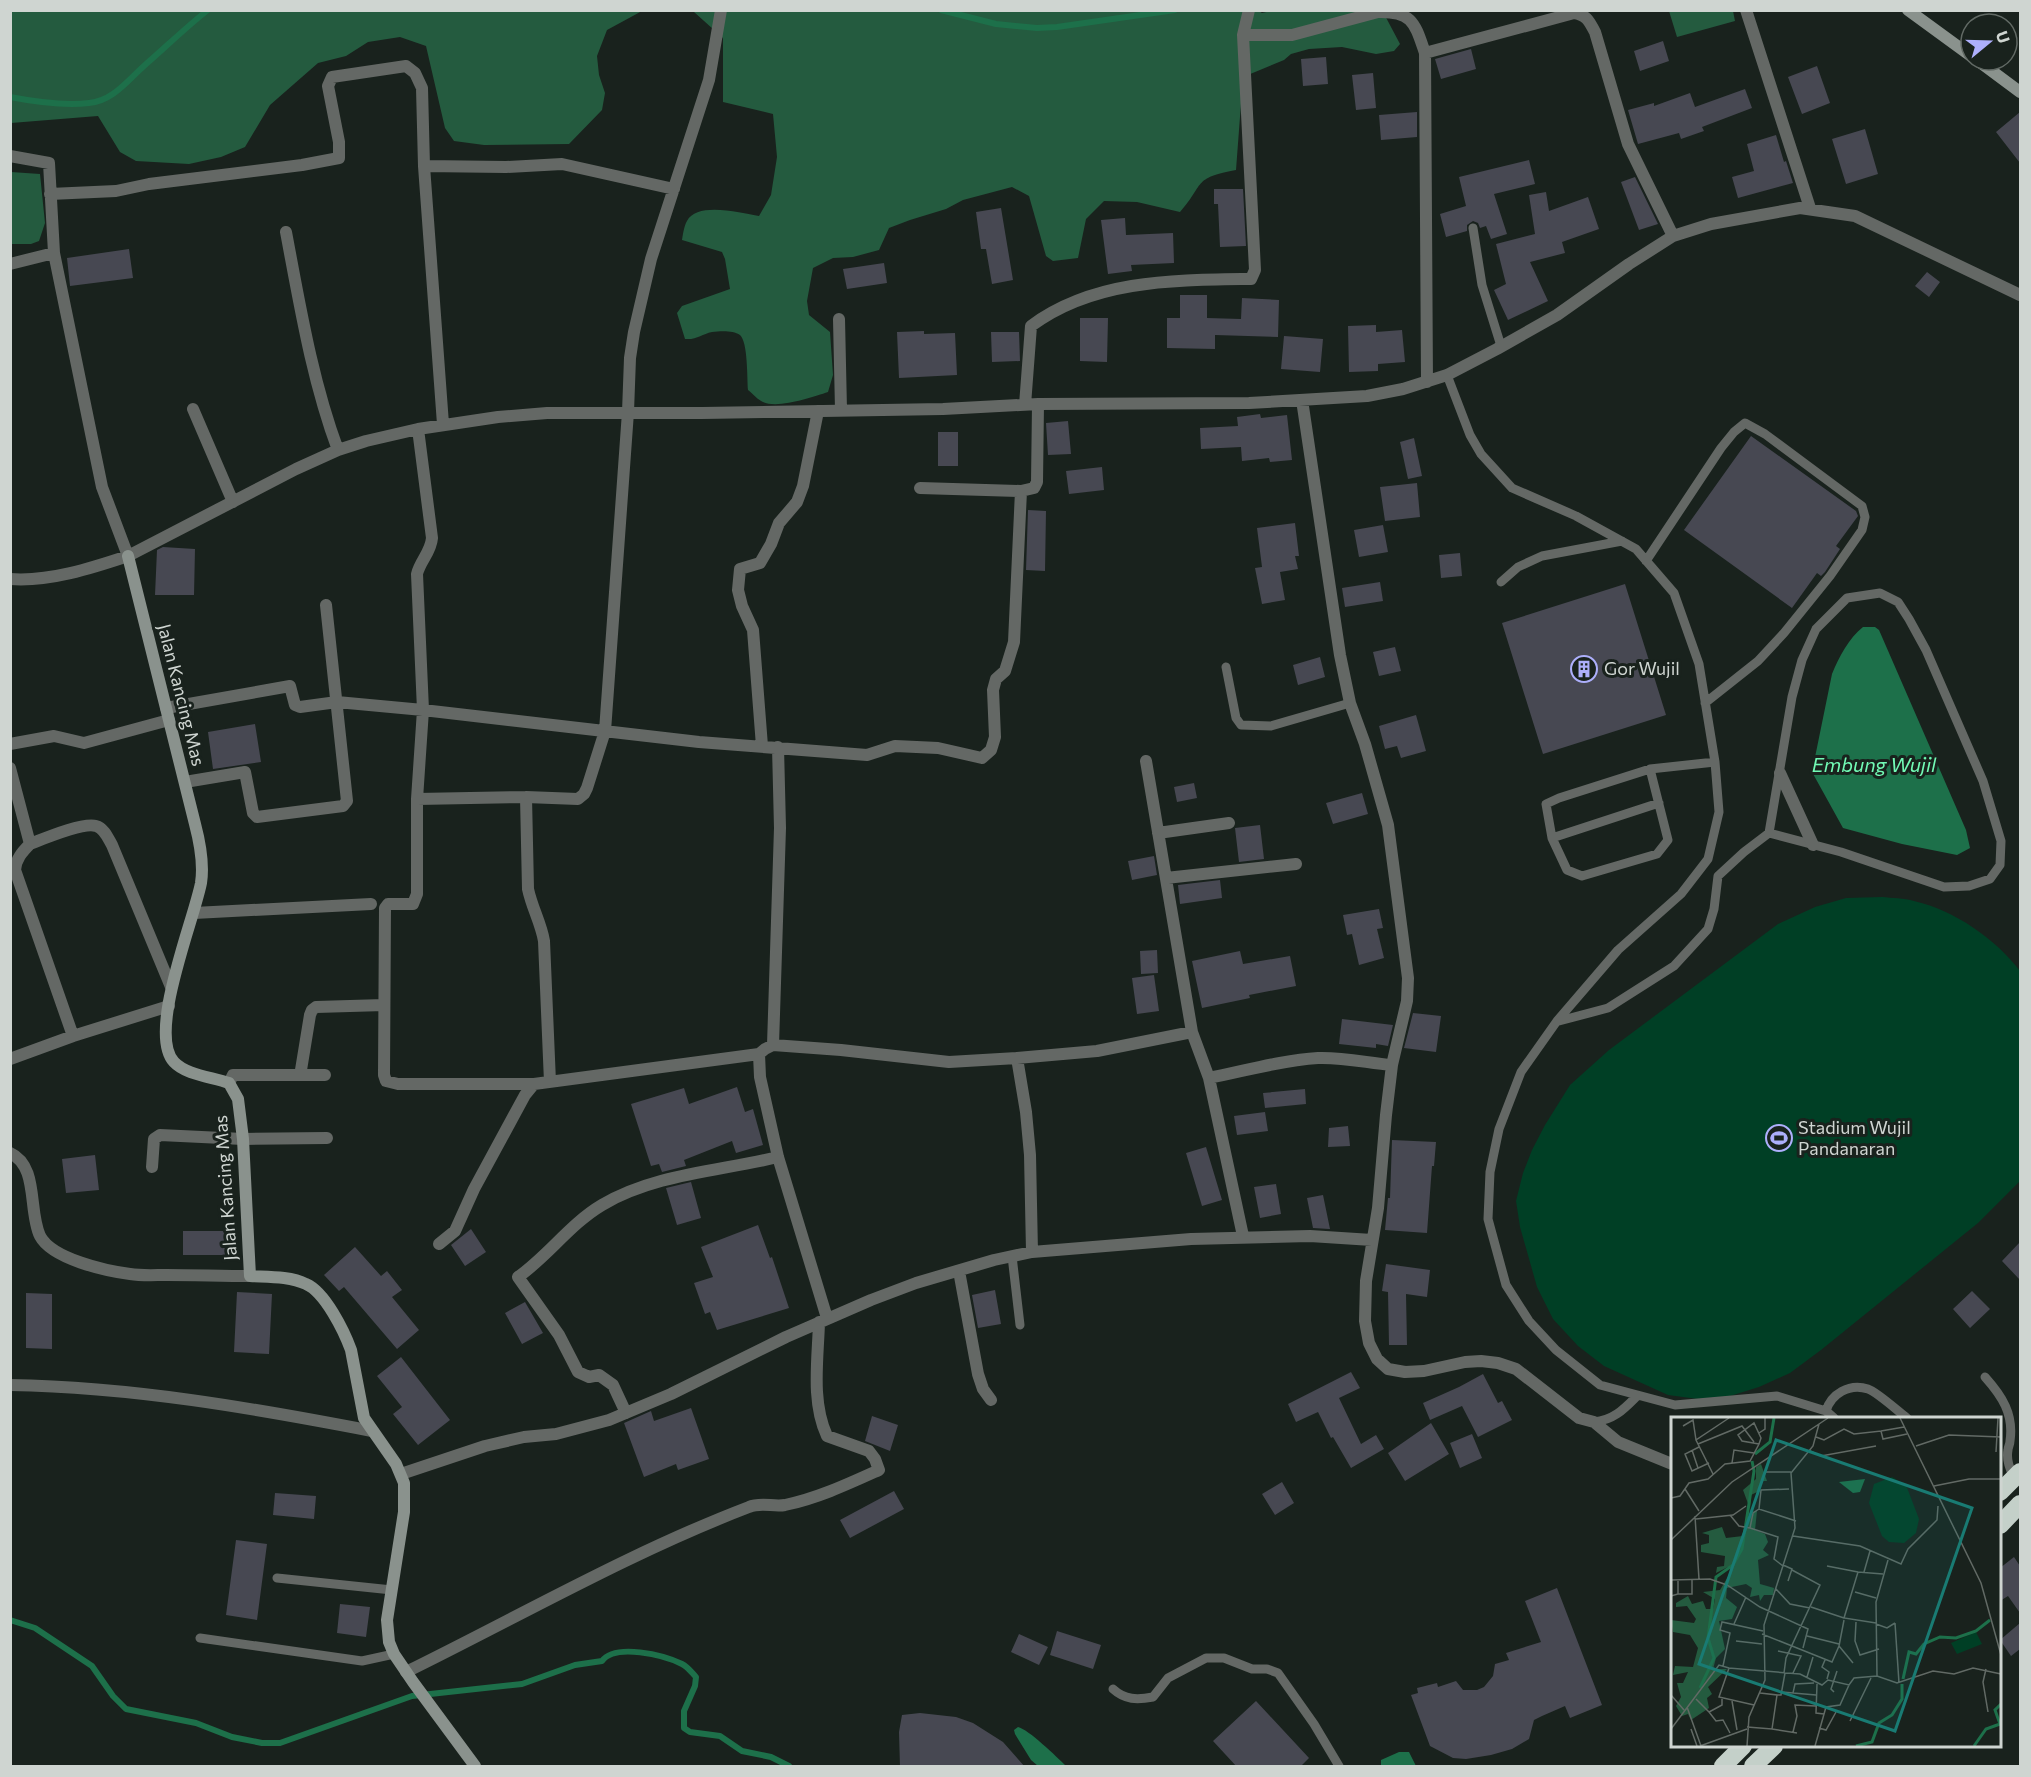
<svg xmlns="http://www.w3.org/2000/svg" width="2031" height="1777" font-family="Commissioner,sans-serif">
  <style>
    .green { fill: #003f25 }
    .forest { fill: #245b3f }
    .water { fill: #1d704a }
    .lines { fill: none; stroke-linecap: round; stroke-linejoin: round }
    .stream { stroke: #1d704a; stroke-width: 6 }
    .building { fill: #474852 }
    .lane { stroke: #646865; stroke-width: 9 }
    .street { stroke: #646865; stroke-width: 12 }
    .secondary { stroke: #8a928d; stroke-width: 12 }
    .highway { stroke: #c4d0c9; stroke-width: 18 }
    .labels { text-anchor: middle; stroke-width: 6; stroke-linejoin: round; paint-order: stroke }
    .poi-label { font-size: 18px; fill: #cfd5d1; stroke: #19221d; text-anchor: start }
    .street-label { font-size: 18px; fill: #cfd5d1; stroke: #19221d }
    .water-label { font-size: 20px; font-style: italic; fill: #72fab5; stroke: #19221d }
    .inset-river { fill: none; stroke: #1d704a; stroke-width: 3 }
    .inset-road { fill: none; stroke: #626a65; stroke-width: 1.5 }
    .view { fill: #197b73; fill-opacity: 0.15; stroke: #197b73; stroke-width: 3 }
    .inset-edge { fill: none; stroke: #cfd5d1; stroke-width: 3 }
  </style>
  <rect width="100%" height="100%" fill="#19221d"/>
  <!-- green -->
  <path class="green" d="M1882 897C1892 898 1904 898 1914 901 1954 910 1996 939 2020 971V1181L1978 1223 1821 1350 1790 1373 1759 1387 1730 1396 1698 1399 1668 1395 1604 1366 1578 1346 1553 1319 1537 1287 1520 1227 1516 1201 1523 1173 1532 1150 1545 1125 1570 1085 1609 1050 1778 924 1815 907 1846 898Z"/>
  <!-- forest -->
  <path class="forest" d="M1257 10 1262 13 1275 10H1382L1400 44 1394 51 1376 54 1342 47 1309 49 1291 54 1284 60 1243 77 1236 170C1192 178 1205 184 1180 212L1137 202 1104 201 1086 219 1078 258 1053 261 1046 256 1029 196 1012 187 963 200 946 209 910 220 889 228 879 250 853 257 833 258 813 268 807 301 809 315 830 332 833 375 828 392C813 397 778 409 763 402 758 400 753 394 748 390 747 378 748 342 740 335 733 330 720 331 712 332 702 334 697 340 685 339L677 313 682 306 730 289 725 259 722 252 682 240C683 234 684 226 687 221 697 201 741 213 759 216L771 195 777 157 773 114 723 102V38L694 12 642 11 607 30 597 56 599 75 605 93 602 110 569 144 484 145 454 141 445 128 426 46 400 37 368 42 346 56 318 63 270 105 245 147 221 157 189 164 136 161 120 152 98 116 11 123 10 11Z
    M1669 11H1733L1735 21 1677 37Z
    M11 172 40 174 45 223 39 241 31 244H11Z"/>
  <!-- water -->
  <path class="water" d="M1863 627H1875L1879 630 1966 830 1970 848 1957 855 1902 844 1843 828 1812 772 1832 674C1839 657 1849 638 1863 627Z
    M1018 1727C1028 1729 1057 1757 1066 1766H1038L1031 1760 1015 1734 1014 1730Z
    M1399 1752H1409L1416 1766H1381V1760Z"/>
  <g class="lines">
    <!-- stream -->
    <path class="stream" d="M941 10 996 24 1037 28 1057 27 1175 10
      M10 97C36 102 63 106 89 103 113 101 128 80 145 65 166 47 186 27 208 10
      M10 1620 35 1628 92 1666 113 1696 126 1709 196 1723 232 1737 262 1743H280L412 1696 522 1684 575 1665 602 1661C615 1643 664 1655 682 1664 688 1667 692 1673 696 1677L695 1686 684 1711V1728L690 1732 720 1736 742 1751 771 1757 789 1766"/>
  </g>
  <!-- building -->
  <path class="building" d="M1663 41 1669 61 1640 71 1634 51Z
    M1471 49 1476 69 1441 79 1435 59Z
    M1326 57 1328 84 1303 86 1301 59Z
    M1817 66 1830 103 1802 114 1788 77Z
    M1373 73 1376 108 1356 110 1352 75Z
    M1745 89 1752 108 1702 127 1704 131 1681 139 1679 133 1638 144 1628 110 1654 103V106L1690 93 1695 107Z
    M1417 112V137L1381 140 1379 115Z
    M2020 112V163L1996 132Z
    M1865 129 1878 174 1846 184 1832 139Z
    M1776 135 1784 162 1786 161 1793 183 1738 198 1732 177 1754 171 1747 144Z
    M1529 160 1535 184 1494 194 1507 234 1491 239 1486 226 1480 228 1478 223 1473 221 1467 225V231L1446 237 1440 214 1466 206 1459 177Z
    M1635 177 1658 224 1639 230 1621 182Z
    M1214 189H1243L1246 246 1220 247 1218 204H1214Z
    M1546 192 1549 211 1588 197 1599 229 1562 242 1565 253 1530 262 1548 301 1508 320 1494 290 1506 284 1496 244 1535 234 1529 195Z
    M1001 208 1013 280 992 284 986 249H981L976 212Z
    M1125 218 1126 235 1173 233 1174 263 1131 265 1132 271 1108 274 1101 220Z
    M129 249 133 278 70 286 67 258Z
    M884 263 887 283 847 289 843 269Z
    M1927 272 1940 282 1929 297 1915 286Z
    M1180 295H1207V318L1241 319 1242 298 1279 300 1278 337 1215 335V349L1167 348V318H1180Z
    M1080 318H1108L1107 362 1080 361Z
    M1376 325V332L1402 330 1405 362 1378 364V371L1349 372 1348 326Z
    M924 331V334L955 333 957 375 899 378 897 332Z
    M991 332H1019L1020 361 992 362Z
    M1284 336 1323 339 1320 372 1281 369Z
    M1260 414 1261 418 1287 415 1292 460 1270 462 1269 458 1242 461 1241 447 1201 449 1200 428 1238 426 1237 417Z
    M1068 421 1071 454 1048 455 1046 423Z
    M938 432H958V466H938Z
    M1751 436 1856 511 1858 516 1836 546 1840 549 1825 572 1821 576 1817 573 1792 608 1684 530Z
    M1414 438 1422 476 1408 479 1400 442Z
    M1102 467 1104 490 1069 494 1066 471Z
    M1417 483 1420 517 1385 521 1380 487Z
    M1028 510 1046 511 1045 571 1026 570Z
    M1295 523 1299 556H1295L1298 569 1280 572 1285 600 1262 604 1255 568 1262 567 1257 528Z
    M1383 525 1388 552 1359 557 1354 530Z
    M163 547 195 549 194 595H155L157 550Z
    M1460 553 1462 576 1441 578 1439 555Z
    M1380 582 1383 601 1345 607 1342 588Z
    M1625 584 1666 715 1543 754 1502 623Z
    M1395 647 1401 671 1379 676 1373 652Z
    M1320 657 1325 677 1298 685 1293 665Z
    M1416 715 1426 751 1401 758 1397 746 1385 749 1379 726Z
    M255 724 261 762 213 769 208 732Z
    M1194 783 1197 798 1177 802 1174 787Z
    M1362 793 1368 814 1333 824 1326 803Z
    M1260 825 1264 859 1239 862 1235 828Z
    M1154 856 1157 875 1132 880 1128 861Z
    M1220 880 1222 898 1180 904 1178 885Z
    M1379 909 1383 928 1377 929 1384 958 1359 965 1352 934 1347 935 1343 915Z
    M1157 950 1158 973 1141 974 1140 951Z
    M1240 951 1243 964 1290 956 1296 986 1249 995 1250 998 1202 1008 1192 961Z
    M1154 975 1159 1011 1137 1014 1132 978Z
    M1413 1013 1441 1016 1436 1052 1404 1048Z
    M1342 1019 1393 1025 1388 1046 1376 1044V1048L1339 1044Z
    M737 1087 745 1112 753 1109 763 1145 736 1153 732 1141 684 1160 686 1166 662 1172 659 1164 651 1166 631 1104 684 1088 689 1104Z
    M1305 1089 1306 1104 1265 1108 1263 1093Z
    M1265 1112 1268 1131 1237 1135 1234 1116Z
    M1348 1126 1350 1146 1328 1147 1329 1128Z
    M1392 1140 1436 1142 1434 1166H1432L1427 1233 1385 1230 1388 1198H1390Z
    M1206 1147 1222 1200 1202 1206 1186 1153Z
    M95 1155 99 1190 66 1193 62 1159Z
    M691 1182 701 1218 677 1225 666 1188Z
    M1276 1184 1281 1214 1260 1218 1254 1187Z
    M1323 1195 1330 1229H1329L1313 1228 1307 1198Z
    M758 1225 770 1258 772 1257 789 1308 717 1330 710 1312 705 1314 694 1283 713 1277 701 1247Z
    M471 1229 486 1252 465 1266 451 1245Z
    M183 1231H230V1255H183Z
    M2020 1242V1280L2002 1261Z
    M355 1247 381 1276 387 1271 402 1290 392 1297 419 1330 397 1349 344 1287 339 1291 324 1275Z
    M1386 1264 1430 1270 1427 1297 1406 1294 1407 1345H1389L1388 1292 1382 1291Z
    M995 1290 1001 1324 978 1328 972 1295Z
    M1972 1291 1990 1309 1970 1328 1953 1309Z
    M237 1292 272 1294 269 1354 234 1352Z
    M26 1293 52 1294V1349L26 1348Z
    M525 1302 543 1333 522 1344 505 1313Z
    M401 1357 450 1420 418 1445 393 1414 402 1407 377 1376Z
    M1351 1372 1360 1388 1339 1398 1361 1444 1376 1435 1384 1449 1351 1468 1333 1437 1331 1438 1318 1412 1296 1422 1288 1404Z
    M1483 1374 1498 1403 1502 1401 1512 1420 1478 1437 1462 1406 1430 1420 1423 1403 1459 1387Z
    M691 1408 709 1459 678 1470 676 1464 644 1477 624 1423 651 1411 654 1421Z
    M872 1416 898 1425 890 1451 865 1441Z
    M1431 1423 1449 1454 1405 1481 1388 1453Z
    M1472 1434 1482 1458 1460 1468 1450 1443Z
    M1282 1482 1294 1503 1275 1515 1262 1494Z
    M894 1491 904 1509 850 1538 840 1520Z
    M275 1493 316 1496 314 1519 273 1515Z
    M236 1540 267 1544 257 1620 226 1615Z
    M2014 1557 2020 1566V1613L2008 1596 2000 1601V1568Z
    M1557 1588 1602 1705 1570 1718 1565 1706 1542 1716 1534 1720 1529 1739 1512 1749 1491 1755 1466 1759 1453 1758 1430 1746 1411 1695 1418 1693 1417 1688 1437 1683 1438 1687 1456 1681 1463 1690H1477L1484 1687 1493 1676 1495 1664 1509 1660 1506 1653 1541 1642 1525 1601Z
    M340 1604 370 1607 366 1637 337 1633Z
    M2020 1623V1649L2011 1656 2000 1640Z
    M1057 1631 1101 1645 1093 1669 1050 1655Z
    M1019 1634 1048 1647 1039 1665 1011 1652Z
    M1256 1701 1309 1758 1300 1767H1237L1213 1741Z
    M920 1713 956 1717 973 1723 1003 1742 1025 1767H900L899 1732 902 1715Z"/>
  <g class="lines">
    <!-- lane -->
    <path class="lane" d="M1473 228 1482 285 1501 346
      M1447 375 1470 435 1481 454 1512 488 1576 516 1636 549 1674 593 1699 664 1715 762 1719 812 1708 859 1681 894 1618 950 1557 1021 1521 1072 1499 1129 1490 1172 1488 1219 1506 1285 1529 1321 1556 1350 1600 1385 1675 1405 1777 1396 1826 1411 1834 1418
      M1646 561 1721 448 1734 432 1745 423 1765 434 1862 506 1865 517 1862 530 1830 576 1784 633 1758 661 1705 703
      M1501 582 1518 567 1542 556 1622 541
      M1226 667 1236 718 1241 725 1271 726 1350 703
      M1650 769 1668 840 1657 854 1582 876 1567 870 1552 838 1546 804 1559 798Z
      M1650 769 1715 762
      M1552 838 1659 803
      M1559 1021 1608 1008 1674 966 1708 929 1714 909 1718 876 1744 852 1769 833 1792 697 1802 660 1816 629 1847 598 1880 593 1898 602 1909 619 1926 650 1983 781 2001 841 2000 865 1990 879 1969 886 1944 887 1841 852 1769 833
      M1012 1256 1020 1325
      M1985 1377C2002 1396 2014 1414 2010 1441 2010 1445 2008 1447 2008 1450 2006 1460 2010 1469 2014 1478
      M1826 1411C1831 1394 1849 1383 1868 1389 1877 1392 1899 1412 1907 1418
      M1594 1422C1614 1420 1624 1409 1637 1396
      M277 1578 392 1590
      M200 1638 362 1661 394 1654
      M1113 1689C1125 1700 1137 1700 1153 1697L1168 1678 1206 1658H1224L1252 1669H1267L1278 1673 1314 1724 1339 1766"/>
    <!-- street -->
    <path class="street" d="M1746 10 1810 208
      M1243 35 1249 10
      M1425 53 1574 13C1587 15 1589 21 1595 32L1628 144 1673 236
      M10 156 49 163 54 253
      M424 166 506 167 562 164 674 189
      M50 194 116 191 149 184 302 165 339 158V142L328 86 332 77 406 66 415 73 422 88 424 166 443 424
      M286 232C300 306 312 380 338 450
      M10 264 54 253 102 487 128 556
      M839 319 841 410
      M1302 400 1340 655 1350 703 1365 744 1388 825 1408 978 1407 1001 1392 1065 1386 1115 1378 1208 1366 1281 1365 1321 1369 1343 1377 1359 1388 1369 1405 1372 1424 1371 1465 1362 1481 1361 1498 1363 1516 1369 1579 1418 1594 1422 1618 1442 1672 1464
      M1025 405 1031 326C1094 279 1176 280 1251 279L1255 270 1243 35H1292L1378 12C1413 11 1415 24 1425 53L1427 382
      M193 409 233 502
      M418 429 432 538C431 552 420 561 417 574L423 710 417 799V894L413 904H388L385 908 384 1075 386 1081 398 1084H534
      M920 488 1021 491 1034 488 1037 482 1038 404
      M10 579C49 582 92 568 128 556L296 469 338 450 366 441 418 429 498 417 547 413H702L943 409 1038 404 1249 403 1367 396 1403 389 1447 375 1497 349 1557 315 1629 264 1673 236 1711 224 1800 208 1855 216 2020 295
      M166 708 290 686 295 705 300 707 337 702 423 710 699 742 867 755 895 746 938 748 982 758 991 750 995 737 993 690 996 679 1005 671 1014 642 1021 491
      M10 744 54 736 84 743 169 720
      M762 746 753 630 742 606 738 590 740 569 760 563 771 544 779 523 797 502 803 486 818 411
      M1146 761 1192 1032
      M10 768 30 844C43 839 83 822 96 826 104 828 108 838 112 845L171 987
      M1780 773 1813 845
      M185 782 245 772 253 813 257 817 343 806 347 801 326 605
      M526 797 528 889C532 908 541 923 544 941L550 1082
      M417 799 526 797 578 799 584 794 587 788 605 731 628 412 630 358 634 332 651 259 709 80 721 10
      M1158 833 1229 823
      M30 844C22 852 16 859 15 870L73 1036
      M1166 878 1296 864
      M194 913 371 904
      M773 1045 780 828 778 747
      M1017 1058 1026 1112 1030 1155 1032 1252
      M10 1059 73 1036 169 1006
      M298 1075H325
      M1209 1078C1245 1071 1282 1060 1318 1058 1343 1057 1368 1063 1392 1065
      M229 1083 233 1075H298L301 1070 310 1015 312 1010 316 1007 384 1005
      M10 1153C39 1166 28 1211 40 1236 52 1259 106 1271 130 1274 142 1276 155 1275 167 1275 195 1275 222 1276 250 1276
      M152 1167 154 1139 160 1135 243 1139 327 1138
      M439 1244 455 1231 474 1189 525 1095 534 1084 759 1054
      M959 1271 978 1374 983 1389 991 1400
      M827 1318 778 1157 760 1077 759 1054 765 1049 773 1045 841 1050 949 1062 1017 1058 1097 1051 1192 1032 1209 1078 1243 1236
      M10 1385C133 1387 252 1408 372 1431
      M626 1413 613 1385 599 1375 589 1377 578 1372 559 1335 518 1277C548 1256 570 1224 602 1205 654 1174 720 1171 778 1157
      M401 1474 485 1446 524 1437 556 1434 609 1420 671 1394 786 1337 871 1300 916 1283 994 1260 1032 1252 1191 1239 1310 1236 1372 1240
      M406 1672C520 1616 631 1552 749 1507 760 1502 774 1507 785 1505 818 1498 848 1484 879 1470L875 1459 869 1451 827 1436C811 1402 818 1359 819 1322"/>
    <!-- secondary -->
    <path class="secondary" d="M1908 10 1971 56
      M1977 60 2020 92
      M128 556 195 824C200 843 204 864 201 883 194 920 147 1033 174 1062 186 1075 212 1077 229 1083L238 1099 243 1139 250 1276C267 1277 290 1276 306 1284 325 1292 344 1331 351 1350L364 1418 396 1464 404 1483V1512L387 1620 389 1642 394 1654 413 1682 475 1766"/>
    <!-- highway -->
    <path class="highway" d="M2000 1492 2020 1472
      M2000 1525 2020 1504
      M1723 1766 1743 1746
      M1753 1766 1774 1746"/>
  </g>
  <!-- icons -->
  <defs>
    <symbol id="building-ring" viewBox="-11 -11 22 22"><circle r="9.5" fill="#19221d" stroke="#adaffb" stroke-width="1.5"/><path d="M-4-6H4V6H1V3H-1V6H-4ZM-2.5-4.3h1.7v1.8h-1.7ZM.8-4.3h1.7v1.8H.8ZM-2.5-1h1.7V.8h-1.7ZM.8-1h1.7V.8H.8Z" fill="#adaffb"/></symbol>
    <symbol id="stadium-ring" viewBox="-11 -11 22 22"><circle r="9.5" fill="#19221d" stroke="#adaffb" stroke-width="1.5"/><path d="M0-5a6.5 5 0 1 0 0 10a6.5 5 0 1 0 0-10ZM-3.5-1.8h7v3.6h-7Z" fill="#adaffb"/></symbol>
  </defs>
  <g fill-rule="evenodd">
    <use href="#building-ring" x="1569" y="654" width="30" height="30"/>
    <use href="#stadium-ring" x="1764" y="1123" width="30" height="30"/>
  </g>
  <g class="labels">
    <!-- poi labels -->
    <g class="poi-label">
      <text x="1604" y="675">Gor Wujil</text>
      <text x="1798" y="1134">Stadium Wujil<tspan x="1798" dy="21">Pandanaran</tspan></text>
    </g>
    <!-- street labels -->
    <g class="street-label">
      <text transform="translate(181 695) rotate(76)" y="6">Jalan Kancing Mas</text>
      <text transform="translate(226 1188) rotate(-94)" y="6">Jalan Kancing Mas</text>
    </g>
    <!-- water labels -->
    <g class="water-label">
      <text x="1874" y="772">Embung Wujil</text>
    </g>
  </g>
  <!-- overview -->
  <g transform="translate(1671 1417)">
    <rect width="330" height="330" fill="#19221d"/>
    <path d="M221 60 235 68 248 102 245 116 233 126 218 125 211 119 198 86 203 67ZM305 215 311 227 286 237 280 226Z" fill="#003f25"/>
    <path d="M90 47 96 64H90L88 74 80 78 79 92 72 73 85 62V50ZM86 94 84 113 94 117 97 125 92 133 98 138 87 143 89 167 103 171 102 178H93L89 184 88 178 79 180 81 171 75 167 56 171 55 181 66 190 61 202 48 204 54 232 45 241 42 252H56L37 270 41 277 36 281 38 291 20 303 17 297 11 299 5 289 10 280 6 266H12L17 255 2 258 4 249 22 250 27 231 19 218 2 215 0 203 23 206 25 202 16 189 5 190V186L17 179 21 187 32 184 35 192H42L44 182 32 175 49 173 61 153 57 150 45 156 46 150 53 149 54 139 30 135V128L38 126V118L31 116 51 110 55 121 72 119 80 95Z" fill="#245b3f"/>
    <path d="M194 62 189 75 182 76 168 65Z" fill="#1d704a"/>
    <path class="inset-river" d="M84 37 99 25 103 1M232 262 238 235 245 237 253 227 269 220 285 221 305 214 319 203M29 271 43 241 37 221 45 160 62 148 71 132 83 54 81 44M185 329 201 325 208 306 221 298 231 282V267M303 329 315 312 329 307 324 293 330 287"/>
    <path class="inset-road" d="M229 1 310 166 330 238M12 9 22 3 25 23M210 14 233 10M88 16 94 12V1M145 20 153 23 173 12 183 17 210 14 212 22 236 17M27 27 71 9 83 25M245 29 278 18 330 20M28 30 14 37 21 54 38 46M21 33 27 51M139 34 150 39 205 29M325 35 327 1M61 46 63 33 83 36M93 55H120M42 57 25 23 58 1M263 69 298 62H330M14 72 28 94M0 81 9 79 18 66 37 62 54 47 79 44 88 27 90 21 83 6 67 18 71 24 88 27M88 92 90 73 118 72M59 98 68 109 79 111M24 99 28 162M25 102 62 98 75 89M122 119 189 129 230 147 237 132 266 103 267 89M0 123 61 65 157 1M112 148 121 152 117 164M112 149 103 142 107 120 79 111 82 96 88 92 125 104M156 149 187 155M193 155 199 134M0 163 39 162 56 168 89 190 137 212 132 231M105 172 119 187 139 191M184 175 205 181M7 177H21V163M0 179 7 177V164M140 190 173 201M173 203 168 229 182 246M185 205 184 224 189 238 208 232M205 206 173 201 187 155 212 157M224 206 228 266M63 207 75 180M205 207 216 211 224 206M91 217 161 245 168 229M136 219 168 227M65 224 91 227M107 234 130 239 122 256M154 243 151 250 158 255 156 262M52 249 59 216 49 213 51 205 92 214M315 252 312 265 317 295M113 256 115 241 149 168 121 153M206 259 205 185 217 143M136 260 142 240M146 267 145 296 153 297M111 275 122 276 124 267 143 266M163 275 160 272 166 254M122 276 145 278M0 278 13 293M106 278H110L114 256M25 282 38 295M51 282V288L38 295 45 304 52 303 59 316M61 284 66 313M83 288 48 280 58 251 129 257 151 268 157 263 178 268 183 261 206 259 226 266 262 254 283 257 302 251 330 257M16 290 30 329M179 304 200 261M76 310 101 312 106 278 89 276M148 311 155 313 165 295M0 312 48 248 58 251M20 312 26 329M101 312 126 316M122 315 126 299 124 288 145 289M29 329 76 312M76 329 78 300 94 263 93 208 124 111 120 56 142 29 148 7M144 329 155 290 169 288 178 268"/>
    <path class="view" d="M105 23 301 91 224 314 28 247Z"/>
    <rect width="330" height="330" class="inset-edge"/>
  </g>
  <!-- border -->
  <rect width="2031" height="1777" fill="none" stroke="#cfd5d1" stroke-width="24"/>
  <!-- north arrow -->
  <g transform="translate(1989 42) rotate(71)"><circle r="28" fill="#19221d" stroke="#626a65" stroke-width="1.5"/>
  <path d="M0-4.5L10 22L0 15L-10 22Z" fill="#adaffb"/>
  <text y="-9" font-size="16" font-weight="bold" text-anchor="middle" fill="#cfd5d1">U</text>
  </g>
</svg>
